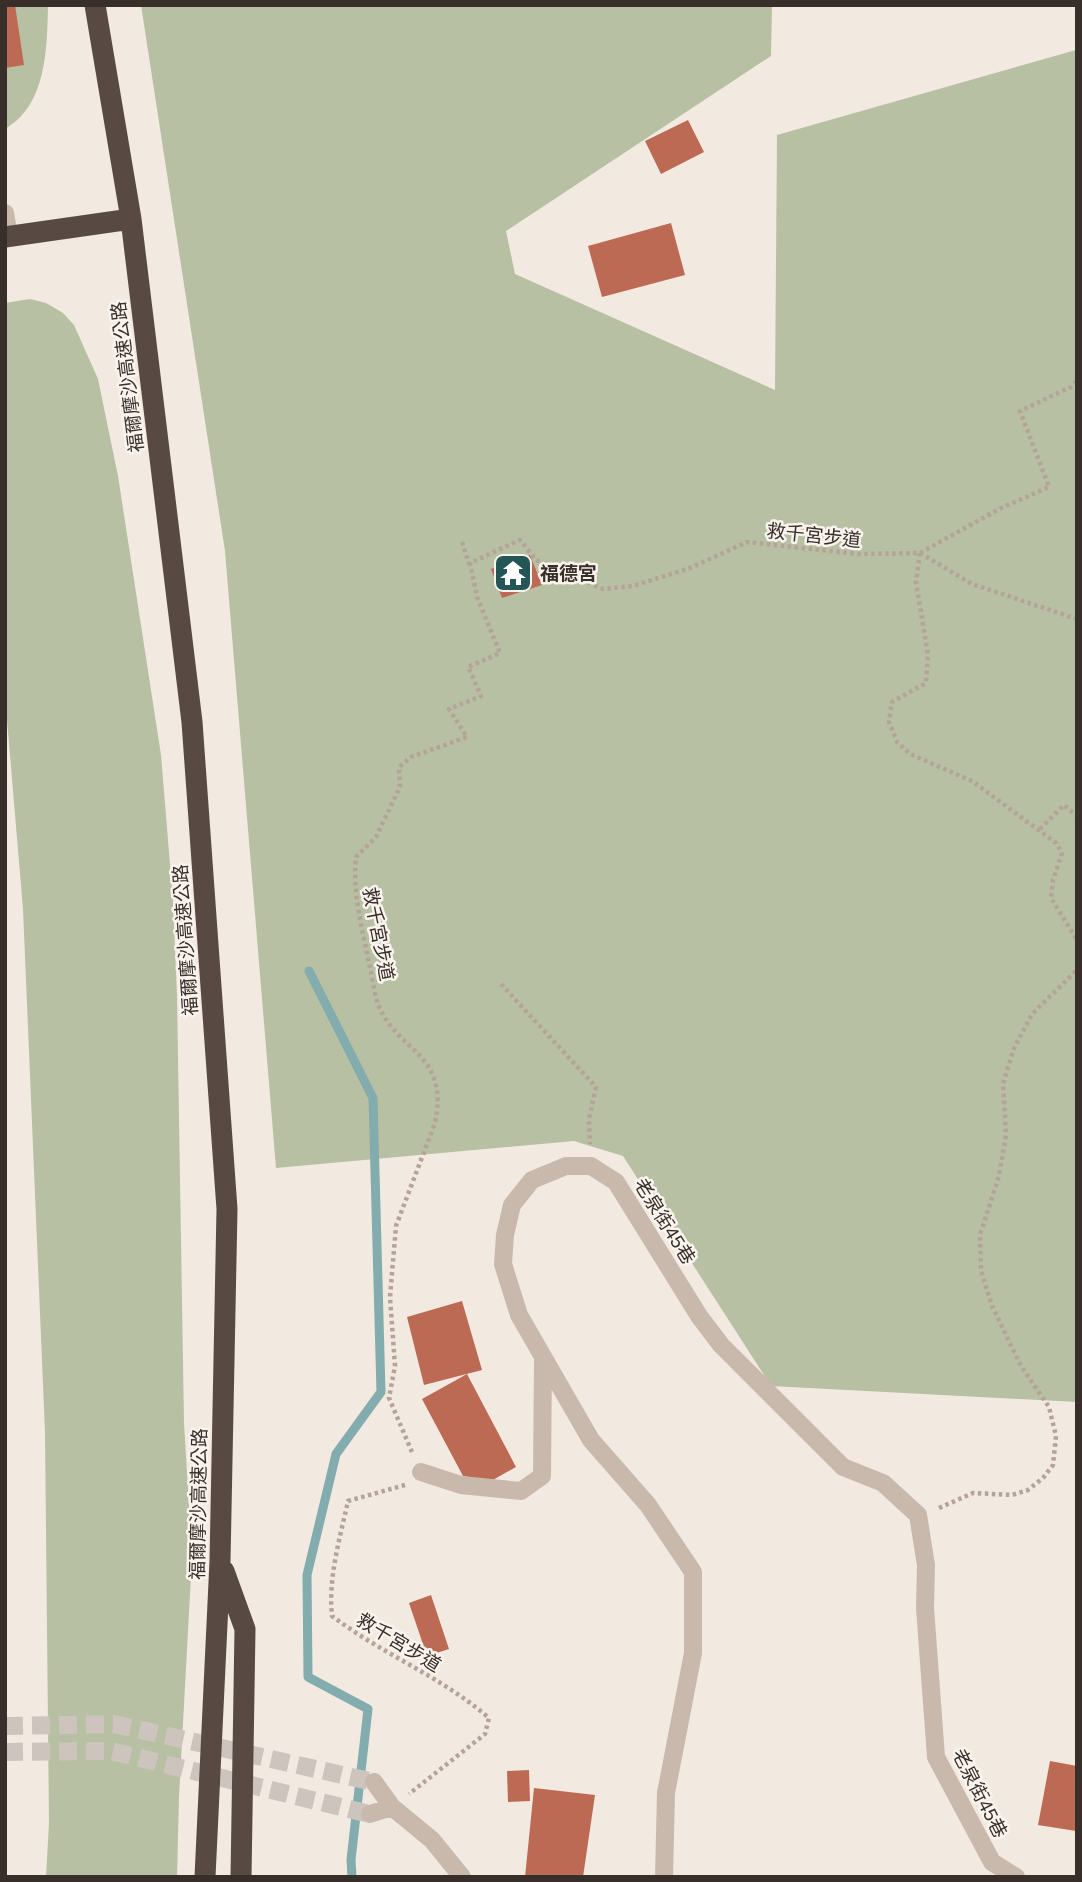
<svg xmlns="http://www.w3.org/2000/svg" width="1082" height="1882" font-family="Arial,'Noto Sans TC',sans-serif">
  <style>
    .green { fill: #b7c0a2 }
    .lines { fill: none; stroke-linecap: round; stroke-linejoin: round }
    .stream { stroke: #82acad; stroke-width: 9 }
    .building { fill: #bd6a54 }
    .minor-tunnel { stroke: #cdc4bd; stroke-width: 18; stroke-dasharray: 18 9; stroke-linecap: butt }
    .path { stroke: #b5a398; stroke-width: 4.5; stroke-dasharray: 3.5 3.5; stroke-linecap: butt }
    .minor { stroke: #c9b9ad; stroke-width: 18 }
    .highway { stroke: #584943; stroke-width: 21 }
    .labels { text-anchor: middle; stroke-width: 5; stroke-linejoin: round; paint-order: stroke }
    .street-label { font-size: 19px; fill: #382f2b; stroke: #f9f3ed }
    .poi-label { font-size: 19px; font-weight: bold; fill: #382f2b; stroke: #f9f3ed; text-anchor: start }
  </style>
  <rect width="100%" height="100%" fill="#f2e9e1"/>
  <!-- green -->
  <path class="green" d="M5 5H48C47 48 47 105 5 129Z
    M141 5H772L771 56 506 231 515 274 775 390 777 135 1076 50 1077 1402 771 1386 623 1156 574 1141 276 1168 225 551Z
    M30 299 46 303 63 313 74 325 98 379 118 476 161 755 173 901 177 996 184 1423 192 1557 179 1797 177 1877H46L49 1823 45 1432 23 909 5 696V303Z"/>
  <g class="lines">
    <!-- stream -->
    <path class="stream" d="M309 971 373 1098 381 1392 336 1454 307 1575 308 1677 368 1709 351 1860 352 1877"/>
  </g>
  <!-- building -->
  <path class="building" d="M5 5H15L24 65 5 68Z
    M688 120 704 152 661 174 645 141Z
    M671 223 685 275 602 297 588 246Z
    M530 555 542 585 502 598 491 569Z
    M462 1301 482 1370 424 1385 407 1317Z
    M467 1374 516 1467 491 1481 463 1476 422 1399Z
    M431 1595 449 1649 427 1656 409 1603Z
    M1050 1761 1077 1766 1076 1831 1038 1825Z
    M529 1770 530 1801 508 1802 507 1771Z
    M534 1788 595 1795 583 1877H525Z"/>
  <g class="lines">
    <!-- minor-tunnel -->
    <path class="minor-tunnel" d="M5 1726 114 1724 374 1782
      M5 1752 111 1751 370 1814"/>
    <!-- path -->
    <path class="path" d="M462 542 469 564
      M920 553 916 582 928 655 926 683 892 702 889 722 897 742 910 754 972 781 1056 843 1062 853 1053 880 1051 898 1077 940
      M920 553 972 584 1077 619
      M1040 829 1064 805 1077 816
      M501 984 596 1087 589 1119 590 1144
      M412 1452 389 1398 395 1366 390 1297 396 1226 435 1123C450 1052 397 1053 378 1004 374 993 373 979 370 968 363 931 352 894 356 857L376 837 400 787 399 767 411 757 467 737 449 709 481 696 468 667 500 653 477 597 470 563 520 540 536 560 603 589 633 586 690 568 747 542 858 554 920 553 1001 508 1049 487 1020 411 1071 387 1077 381
      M405 1485 348 1501C340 1538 328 1577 332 1616 382 1654 442 1677 489 1718L485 1734 409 1794
      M939 1508 973 1493 1012 1495 1028 1490 1043 1478 1053 1465 1056 1436 1049 1407 1021 1366 992 1306 981 1271 980 1235 999 1176 1006 1135 1003 1084 1014 1048 1032 1014 1077 970"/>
    <!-- minor -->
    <path class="minor" d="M5 213 9 237
      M421 1472 461 1485 521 1491 542 1476 543 1359
      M374 1782 392 1807 432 1840 462 1877
      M370 1814 392 1807
      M664 1877 666 1793 693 1653V1572L648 1505 591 1440 519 1315 503 1264 505 1235 512 1205 532 1180 566 1166H591L616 1182 699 1316 721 1345 843 1467 883 1483 918 1515 926 1565 925 1608 936 1757 992 1862 1016 1877"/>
    <!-- highway -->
    <path class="highway" d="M95 5 131 219 192 722 227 1209 220 1561 205 1877
      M5 237 131 219
      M224 1571 245 1629 241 1877"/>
  </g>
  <!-- icons -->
  <defs>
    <symbol id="temple-square" viewBox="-11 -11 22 22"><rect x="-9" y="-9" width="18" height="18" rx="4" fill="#245557" stroke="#f9f3ed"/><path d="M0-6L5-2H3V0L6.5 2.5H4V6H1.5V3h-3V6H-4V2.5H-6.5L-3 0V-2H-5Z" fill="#fff"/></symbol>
  </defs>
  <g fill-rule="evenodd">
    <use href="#temple-square" x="491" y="551" width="44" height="44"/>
  </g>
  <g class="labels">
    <!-- street labels -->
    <g class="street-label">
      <text transform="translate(127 377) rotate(-97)" y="7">福爾摩沙高速公路</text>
      <text transform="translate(814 535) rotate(6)" y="7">救千宮步道</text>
      <text transform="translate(379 934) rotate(79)" y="7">救千宮步道</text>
      <text transform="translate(185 940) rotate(-94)" y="7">福爾摩沙高速公路</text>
      <text transform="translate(665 1221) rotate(58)" y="7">老泉街45巷</text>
      <text transform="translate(198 1504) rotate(-89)" y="7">福爾摩沙高速公路</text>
      <text transform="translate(399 1642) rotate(31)" y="7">救千宮步道</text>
      <text transform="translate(980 1793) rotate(63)" y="7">老泉街45巷</text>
    </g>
    <!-- poi labels -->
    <g class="poi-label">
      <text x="540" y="580">福德宮</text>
    </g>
  </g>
  <!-- border -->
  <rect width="1082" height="1882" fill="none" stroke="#382f2b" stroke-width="14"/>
</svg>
